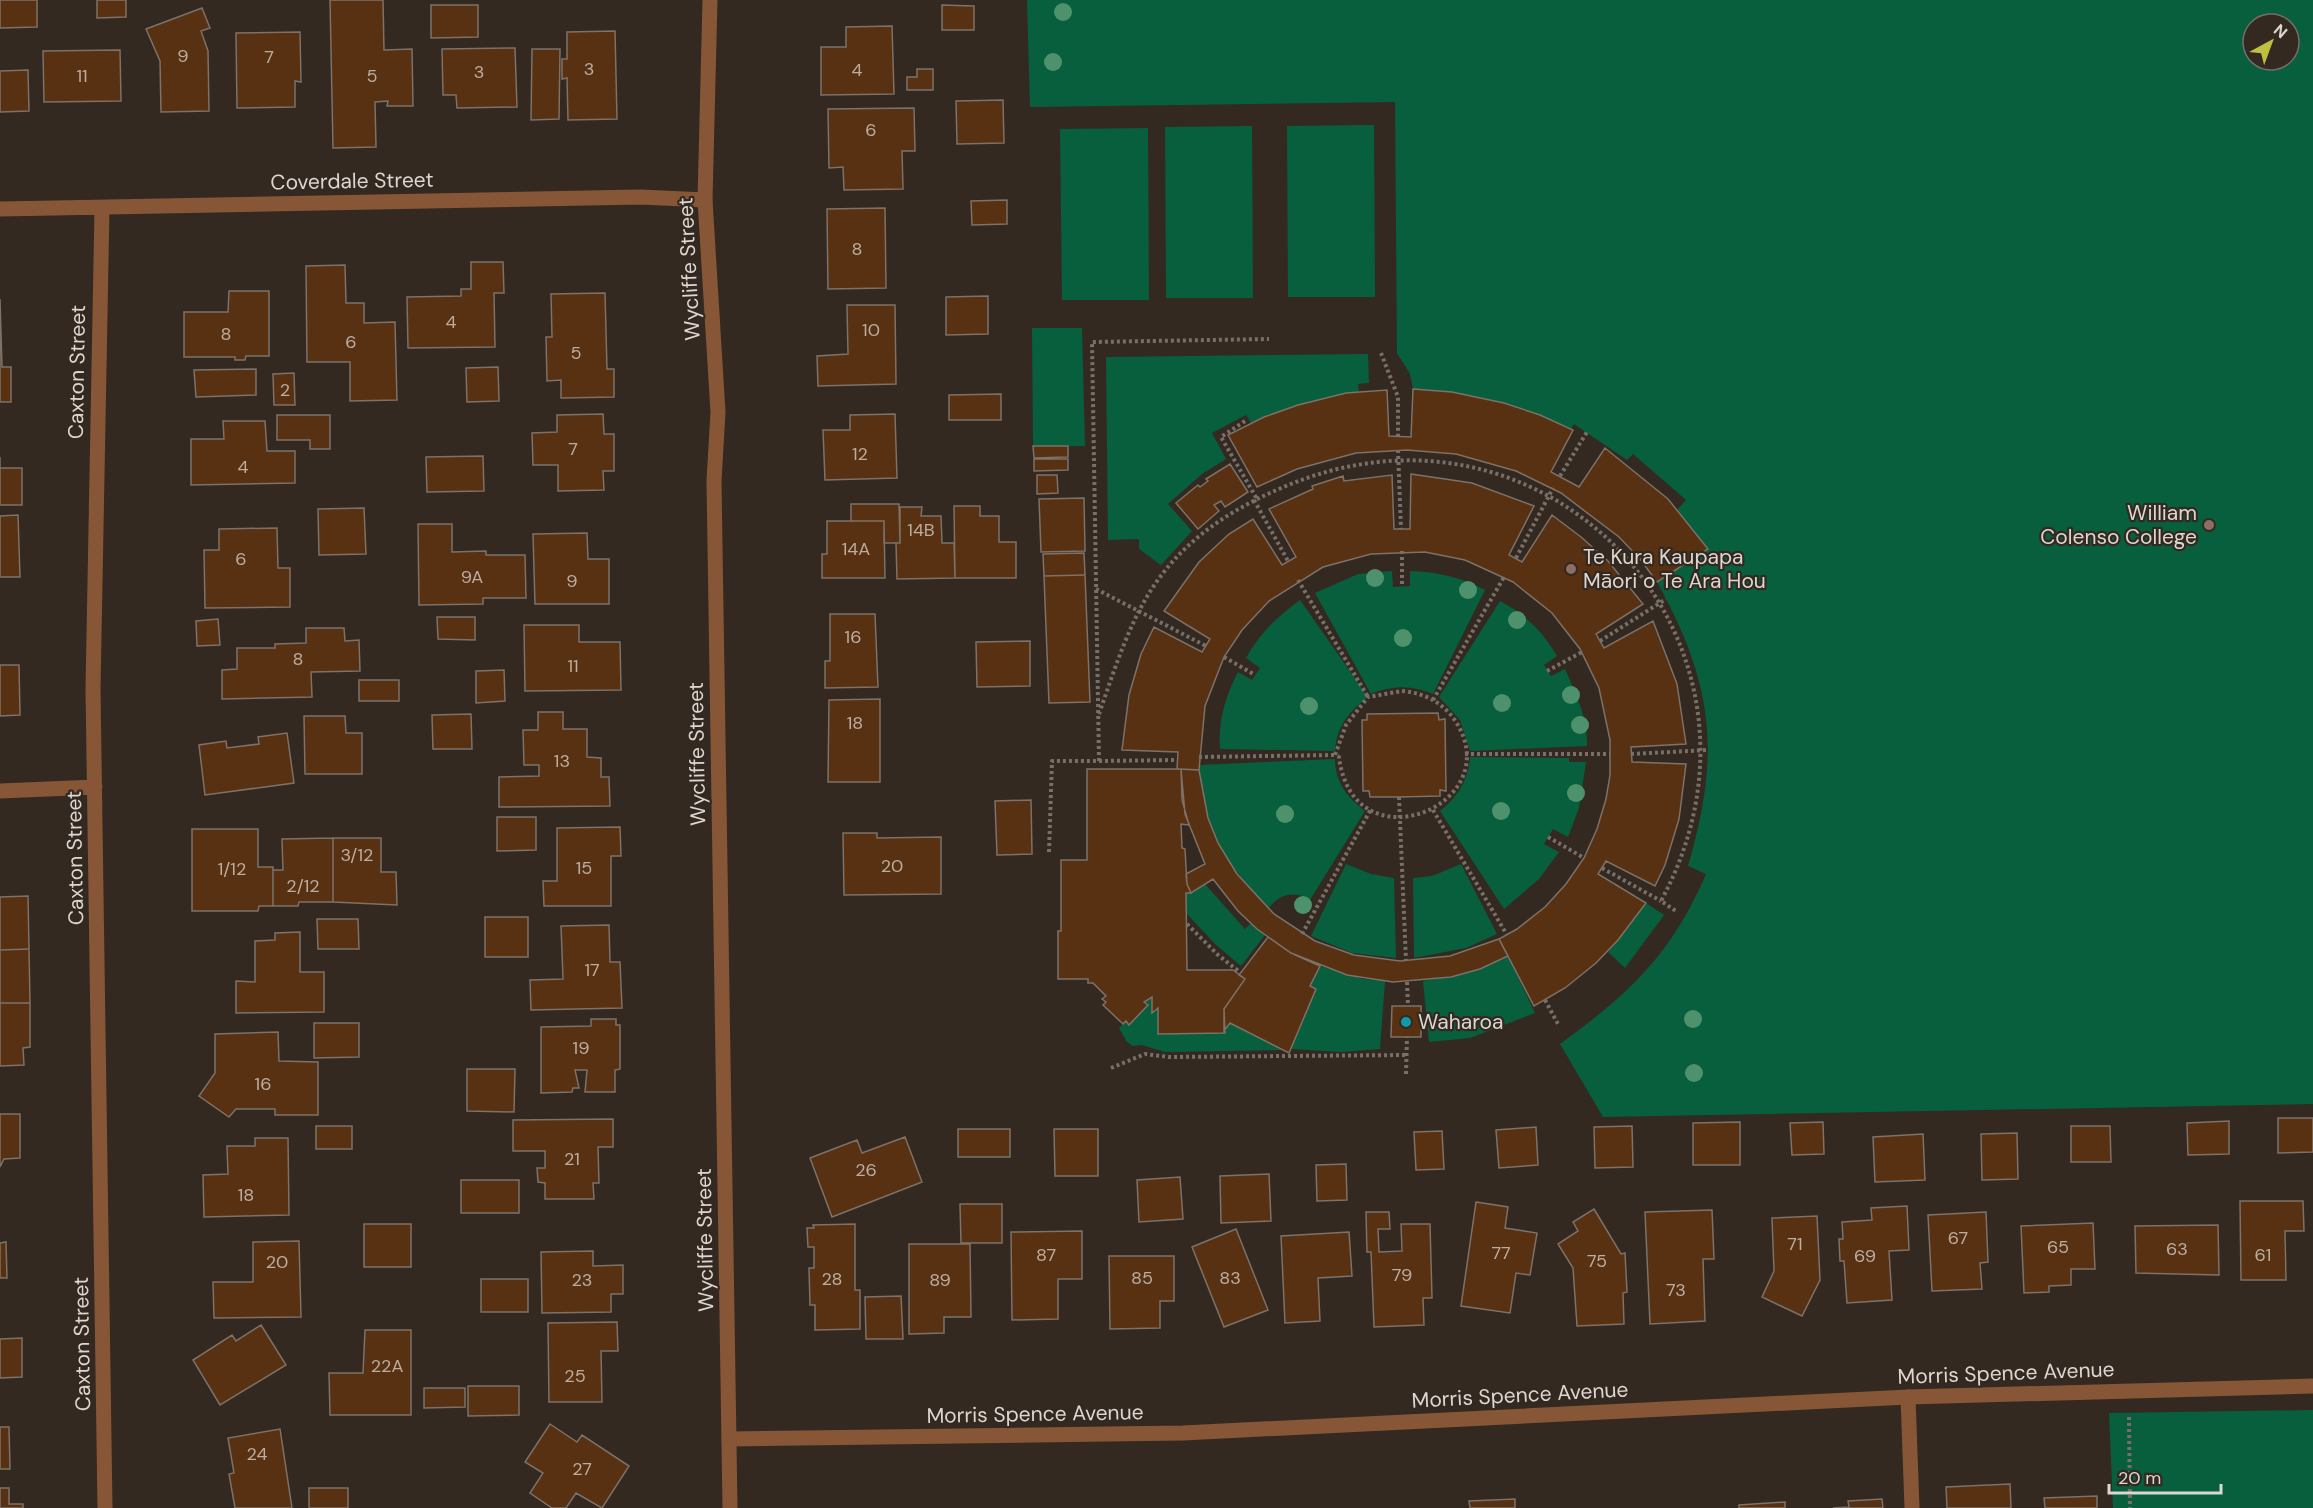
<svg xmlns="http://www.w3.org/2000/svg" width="2313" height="1508" font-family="'DM Sans',sans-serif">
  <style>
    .green { fill: #075f3e; fill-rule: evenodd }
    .building { fill: #573112; stroke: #7d7168; stroke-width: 1.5 }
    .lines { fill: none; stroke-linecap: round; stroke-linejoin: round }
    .path { stroke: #786f69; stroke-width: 4; stroke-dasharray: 3 3; stroke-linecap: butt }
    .service { stroke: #875636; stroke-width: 15 }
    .minor { stroke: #875636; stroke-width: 15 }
    .tertiary { stroke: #875636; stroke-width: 15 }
    .tree { fill: #4d926c }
    .education-dot { fill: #8d6e63; stroke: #332921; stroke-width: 2 }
    .culture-dot { fill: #0f9aa8; stroke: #332921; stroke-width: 2 }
    .labels { text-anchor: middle; stroke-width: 4.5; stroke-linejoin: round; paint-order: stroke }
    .number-label { font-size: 18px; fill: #bcada1 }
    .street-label { font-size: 21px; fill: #ddd6d1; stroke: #332921 }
    .poi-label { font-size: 21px; fill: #ddd6d1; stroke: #332921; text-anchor: start }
  </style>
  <rect width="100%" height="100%" fill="#332921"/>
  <!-- green -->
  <path class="green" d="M1027 0H2313V1104L1603 1117 1560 1044C1630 993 1671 955 1706 874L1688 866C1721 753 1714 685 1657 582L1708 549 1677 510 1686 500 1633 454 1627 460 1574 424 1571 429C1517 403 1471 395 1413 389L1410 374 1397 353 1395 102 1030 107ZM2253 24H2289V60H2253Z
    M1374 125 1375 297H1288L1287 126Z
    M1252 126 1253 298H1166L1165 127Z
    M1148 128 1149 300H1062L1060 129Z
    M1032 328H1082L1085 446H1033Z
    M1368 354 1369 383 1358 384 1359 392 1298 405 1251 423 1246 415 1212 433 1226 459 1202 474 1168 504 1192 531 1161 565 1139 549V539L1108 540 1106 357Z
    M1392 571 1393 587 1410 586V571C1437 572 1461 577 1485 590L1433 694C1413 685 1391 685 1371 694L1315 593 1358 574Z
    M1300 600 1368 697C1349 711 1336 728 1335 751L1220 749C1218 721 1225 697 1238 672L1252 680 1260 668 1246 658C1259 634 1278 616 1300 600Z
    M1500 601C1525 614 1543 632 1557 656L1544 665 1551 676 1565 669C1576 694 1588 718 1587 746L1470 751 1460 720 1439 697Z
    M1470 757 1569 758V762H1586L1579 808 1568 837 1553 829 1544 844 1559 852 1539 879 1504 909 1440 811C1457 798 1469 779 1470 757Z
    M1335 759C1335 782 1347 797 1365 811L1310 900C1294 890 1279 894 1268 909 1237 875 1209 840 1202 793 1201 784 1198 774 1199 765Z
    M1346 864 1371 874 1394 878 1396 958 1352 953 1311 936Z
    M1461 864 1497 934 1466 948 1414 958 1413 878 1432 876Z
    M1205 884 1245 929 1251 923 1265 935 1241 966 1216 945 1186 913V893Z
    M1646 903 1664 915 1625 968 1608 952Z
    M1508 956 1535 1013 1470 1038 1429 1042 1423 981 1460 975Z
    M1320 966 1363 979 1385 981 1380 1049 1342 1052 1291 1049 1316 989 1310 986Z
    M1152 997V1013L1158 1008V1034L1224 1033 1230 1023 1282 1050 1165 1052 1142 1045 1133 1046 1127 1042 1119 1028 1126 1021 1130 1024 1148 1005 1144 1002Z
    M2313 1410V1508H2113L2109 1413Z"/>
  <!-- building -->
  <path class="building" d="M0 0H37V27L0 28Z
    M97 0H126V17L97 18Z
    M330 0H383L384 50 412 49 413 106H387L388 101 375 102 376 147 333 148Z
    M431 5H478V37L431 38Z
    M942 5 974 6V30H942Z
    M202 8 210 28 201 31 208 51 209 111 161 112 160 61 146 29Z
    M892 26 894 94 821 95V47H846V27Z
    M615 31 617 119 568 120 567 78 562 79V59H567V32Z
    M300 32 301 82 295 81V107L237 108 236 33Z
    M515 48 517 107 457 108 456 95H443L442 49Z
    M532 49H560L559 119 531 120Z
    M120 50 121 101 44 102 43 51Z
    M917 69H933V90H907V77H917Z
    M28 70 29 111 0 112V71Z
    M1003 100 1004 143 957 144 956 101Z
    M914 108 915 151H902L903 189 844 190 843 167 829 168 828 109Z
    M1007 200V224L972 225 971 201Z
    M885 208 886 288 828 289 827 209Z
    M471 262H503L504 293H494L495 347 408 348 407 297 461 296V289H471Z
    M345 265 346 303H364V323L395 322 397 400 350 401V362H307L306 266Z
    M229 291H269V356H246L245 360H235V357H184V312H228Z
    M605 293 607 369H614V397L561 398V380L547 381 546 337H552L551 294Z
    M988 296V334L946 335V297Z
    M0 299 2 367H11V402H0Z
    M847 305H895L896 384 818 386 817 356 848 354Z
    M498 367 499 401 467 402 466 368Z
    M256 369V395L196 397 194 370Z
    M294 373 295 405H274L273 374Z
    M1413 389 1452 392 1504 403 1540 415 1573 430 1551 472 1579 487 1605 448 1668 499 1708 549 1657 582 1640 559 1619 537 1561 493 1516 471 1456 454 1407 450 1356 453 1297 469 1257 487 1228 435 1264 417 1298 405 1346 393 1387 390 1389 436 1411 437Z
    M1001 394V420H949V395Z
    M603 414 604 434H614V471H603L604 490 558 491V465H533L532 433 557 432V415Z
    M895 414 897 478 825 480 823 430H850V415Z
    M277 415H330V449H310V440H277Z
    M223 421H265L267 451H295V483L191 485V439H224Z
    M1033 446H1068V457L1034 458Z
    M483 456 484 491 427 492 426 457Z
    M0 457V468H22V505H0Z
    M1034 459H1068V470L1034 471Z
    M1230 464 1248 492 1225 507 1221 501 1214 505 1219 511 1198 529 1176 503 1198 485 1200 487 1208 481 1206 479Z
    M1411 474 1472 483 1534 506 1509 555 1522 562 1552 515 1581 537 1608 561 1643 604 1596 634 1604 648 1653 621 1677 684 1686 744 1631 747 1632 762 1686 764 1679 819 1665 865 1655 886 1606 861 1598 874 1646 903 1618 940 1596 963 1565 988 1534 1006 1499 939 1517 929 1545 907 1566 884 1584 858 1597 829 1606 799 1610 775V740L1599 688 1580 649 1552 613 1513 582 1465 560 1425 552 1371 554 1323 567 1269 601 1242 630 1224 657 1205 706 1199 770 1177 769 1178 752 1122 750 1129 695 1141 654 1154 627 1202 652 1210 639 1164 611 1199 562 1229 534 1253 519 1282 565 1296 557 1269 509 1313 489 1312 486 1343 476 1344 481 1392 475 1394 529H1410Z
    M1037 475H1057L1058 493 1037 494Z
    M1084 498 1085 551 1041 552 1039 499Z
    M851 504H899L900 543H884V521H851Z
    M954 506H980V516H999V542H1016V578H955Z
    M900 507H922L921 516H941L942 543H954L955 578 897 579 896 543H900Z
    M364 508 366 554 319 555 318 509Z
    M18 515 20 577H0V516Z
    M827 521H884L885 578H822V554H827Z
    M418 524H452V552L486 551V555H525L526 598H483V604L419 605Z
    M277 528 278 568H290V607L205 608 204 550H219V529Z
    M587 533 588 559H609V604H535L533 534Z
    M1084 553 1085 575 1044 576 1043 554Z
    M1085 575 1090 702 1049 703 1044 576Z
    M830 614H875L878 687 825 688V661H830Z
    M437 617H475V640L438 639Z
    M218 619 220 645 197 646 196 621Z
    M524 625H579V642H620L621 690 525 691Z
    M306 628H344L345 641 359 640 360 671 311 672 312 697 222 699V670L237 669V648H275V644L306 643Z
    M1030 641V686L977 687 976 642Z
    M0 665H19L20 715 0 716Z
    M504 670 505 701 476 703V671Z
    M359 680H399V701H359Z
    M880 699V782H828L829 700Z
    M538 712H563V729H587V757L601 758V777H609L610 806 499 807V777L539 776V765H524L523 730H538Z
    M1438 713 1439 720 1445 719 1446 791 1440 790V796L1399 797H1370L1369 791H1363L1362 720H1367V714Z
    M471 714 472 749H433L432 715Z
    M304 716H345L346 733H362V774H305Z
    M287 733 294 783 205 795 199 745 226 741 227 748 259 744 258 737Z
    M1087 769H1181L1182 800 1189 825 1181 824 1182 848 1185 849 1187 884 1191 893H1186L1187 970H1233L1245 979 1224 1009 1225 1033 1158 1034V1008L1152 1013V997L1144 1002 1148 1005 1129 1025 1126 1021 1123 1024 1103 1005 1106 1002 1102 999 1106 996 1093 983H1088V979H1058V931H1061V860H1087Z
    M1181 769 1199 770 1208 818 1218 843 1237 874 1274 914 1315 941 1354 955 1400 961 1450 956 1499 939 1508 956 1480 969 1451 977 1393 982 1347 975 1291 953 1257 929 1238 911 1213 879 1191 893 1187 884 1186 874 1205 864 1185 814Z
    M1031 800 1032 854 997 855 995 801Z
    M497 817H536V850L497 851Z
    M620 827 621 856H611V906H544L543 881H557V828Z
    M192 829H258V867H273V906H259L258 911H192Z
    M843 833H877V838L941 837V894L844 895Z
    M333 838V902H299L298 906H273V870H283L282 839Z
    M333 838H381V872H396L397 905 333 902Z
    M28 896 29 949 0 950V897Z
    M485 917H528V957H485Z
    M317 919H358L359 949H318Z
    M609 925 610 962H620L622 1008 531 1010 530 980 563 979 561 926Z
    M300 932V972H324V1012L236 1013V981L255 982V941L275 940V933Z
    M1268 937 1291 953 1320 966 1310 986 1316 989 1289 1053 1230 1023 1224 1031V1009L1245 979 1239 975Z
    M29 949 30 1003H0V950Z
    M0 1003H30V1047L23 1048 24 1065 0 1066Z
    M1392 1006H1421V1037H1391Z
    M591 1019H616V1025H620V1069L615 1070V1092H585L587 1070H575L579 1088H573L572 1092 541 1093V1027L591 1026Z
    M314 1023H359V1057L314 1058Z
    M278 1032 279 1061 318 1062V1115H275V1109H236L229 1117 199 1096 215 1073V1034Z
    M467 1069H515L514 1112 467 1111Z
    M0 1114H20V1158L4 1159 0 1167Z
    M2278 1118H2313V1152L2278 1153Z
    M613 1119V1147H598L599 1183H593L594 1199H545V1183L538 1182 537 1168H545V1151H513V1120Z
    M2229 1121V1154L2188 1155 2187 1123Z
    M1740 1122V1165H1693V1123Z
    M1823 1122 1824 1154 1792 1155 1790 1123Z
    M316 1126H352V1149H316Z
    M1632 1126 1633 1167 1595 1168 1594 1127Z
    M2071 1126H2110L2111 1162H2071Z
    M1536 1127 1538 1165 1499 1168 1496 1130Z
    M958 1129H1010V1157H958Z
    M1054 1129H1098V1176H1055Z
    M1442 1131 1444 1169 1416 1170 1414 1132Z
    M2017 1133 2018 1179 1982 1180 1981 1134Z
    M1923 1134 1925 1180 1875 1182 1873 1137Z
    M905 1137 922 1182 832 1217 810 1158 857 1140 862 1153Z
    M255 1138H288L289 1215 204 1217 203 1175 228 1174 227 1146H255Z
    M1346 1164 1347 1200 1317 1201 1316 1165Z
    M1269 1174 1271 1221 1221 1223 1220 1176Z
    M1180 1177 1183 1219 1139 1222 1137 1180Z
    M461 1180H519V1213H461Z
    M2240 1201H2303L2304 1231H2285L2286 1280H2241Z
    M1476 1202 1508 1207 1505 1228 1537 1233 1530 1275 1516 1273 1510 1313 1461 1306Z
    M960 1204H1002V1243H961Z
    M1907 1206 1909 1250 1889 1251 1892 1300 1847 1303 1844 1261H1840L1839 1239H1843L1842 1222 1872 1220 1871 1208Z
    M1594 1209 1621 1254 1625 1253 1627 1292 1623 1293 1624 1324 1577 1326 1573 1268 1558 1244 1578 1231 1573 1222Z
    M1712 1210 1714 1259H1703L1705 1321 1650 1324 1645 1212Z
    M1366 1212H1389L1390 1229H1378L1379 1252 1402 1251 1401 1224H1430L1432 1298H1423L1424 1325 1374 1327 1371 1252H1367Z
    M1986 1212 1988 1262 1980 1263 1982 1289 1932 1291 1928 1215Z
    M1817 1216 1820 1280 1802 1316 1762 1297 1774 1271 1772 1218Z
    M2093 1223 2095 1269H2071V1285L2049 1286V1292L2024 1293 2021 1226Z
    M364 1224H411V1267H364Z
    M855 1224V1290H860V1329L815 1330V1305H810L809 1268H814V1247H808L807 1228H814L813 1225Z
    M2218 1225 2219 1275 2136 1273 2135 1226Z
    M1236 1229 1268 1310 1224 1327 1192 1247Z
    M1082 1231V1279H1058V1319L1012 1320 1011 1232Z
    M1349 1232 1352 1276 1318 1278 1320 1321 1285 1323 1281 1236Z
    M299 1241 301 1317 214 1318 213 1282H253V1242Z
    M6 1242 7 1278H0V1243Z
    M909 1244H970L971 1317H944V1333L909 1334Z
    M593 1251V1266L623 1265V1294H611V1312L542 1313 541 1252Z
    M1109 1256H1174V1301H1160V1328L1110 1329Z
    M481 1279H528V1312H481Z
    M901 1296 903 1339H866L865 1297Z
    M617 1322 618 1351H601L602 1402H549L548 1323Z
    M261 1325 286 1365 220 1405 193 1360 232 1335 236 1341Z
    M365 1330H411V1415H330L329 1373H363Z
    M22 1338V1377L0 1378V1339Z
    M468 1386H519V1415L468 1416Z
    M424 1388H465V1407L424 1408Z
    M550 1424 577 1442 582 1435 629 1466 602 1508 576 1493 566 1508H552L530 1493 543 1473 525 1462Z
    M0 1427H9L10 1469H0Z
    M280 1429 292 1508H235L229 1474 234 1473 228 1438Z
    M2010 1484 2011 1508H1947L1946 1487Z
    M0 1488H9V1504H23V1508H0Z
    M309 1488H348V1508H309Z
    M2097 1496V1508H2045L2044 1498Z
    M1515 1499V1508H1470L1469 1501Z
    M1882 1499 1883 1508H1833L1849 1507 1848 1501Z
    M1785 1502V1508H1739V1505Z"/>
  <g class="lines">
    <!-- path -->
    <path class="path" d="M1381 353 1398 397V436
      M1245 421 1221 437 1257 499
      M1398 450 1401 529
      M1560 476 1587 432
      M1254 500 1288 561
      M1402 551V586
      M1516 558 1553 488
      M1298 580 1368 697
      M1096 589 1206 646
      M1600 641 1666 599
      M1224 657 1255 675
      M1547 671 1582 652
      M1402 691C1424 693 1443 702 1456 722 1509 805 1353 869 1339 757L1335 755 1346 725 1368 697Z
      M1433 700 1504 577
      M1099 714C1114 671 1129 622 1155 584 1186 539 1230 510 1279 489 1547 370 1800 644 1661 901L1676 911
      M1465 754H1610
      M1631 754 1708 750
      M1199 757 1335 755
      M1099 761 1177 760
      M1399 797 1406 961
      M1433 810 1507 935
      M1548 837 1584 858
      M1049 852 1052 761H1099L1092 342 1269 339
      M1602 868 1661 901
      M1187 924 1218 955 1241 973
      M1302 934 1371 809
      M1407 982 1408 1006
      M1545 1000 1558 1024
      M1111 1068 1145 1054 1169 1057 1406 1055
      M1406 1074 1407 1037
      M2129 1417 2130 1508"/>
    <!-- service -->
    <path class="service" d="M1908 1397 1912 1508"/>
    <!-- minor -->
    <path class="minor" d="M102 208 93 689 105 1508
      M0 209 641 197 705 200
      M0 791 95 787
      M729 1439 1183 1433 1908 1397 2313 1386"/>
    <!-- tertiary -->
    <path class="tertiary" d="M710 0 705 200 718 412 714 481 730 1508"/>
  </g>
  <!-- trees -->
  <g class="tree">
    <circle cx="1063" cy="12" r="9"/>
    <circle cx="1053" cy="62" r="9"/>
    <circle cx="1375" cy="578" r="9"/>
    <circle cx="1468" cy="590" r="9"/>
    <circle cx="1517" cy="620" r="9"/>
    <circle cx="1403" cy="638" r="9"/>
    <circle cx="1571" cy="695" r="9"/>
    <circle cx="1502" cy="703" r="9"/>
    <circle cx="1309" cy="706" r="9"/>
    <circle cx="1580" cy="725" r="9"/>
    <circle cx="1576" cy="793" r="9"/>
    <circle cx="1501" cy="811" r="9"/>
    <circle cx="1285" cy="814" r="9"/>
    <circle cx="1303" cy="905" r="9"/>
    <circle cx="1693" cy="1019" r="9"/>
    <circle cx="1694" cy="1073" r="9"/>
  </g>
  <!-- markers -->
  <g class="education-dot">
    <circle cx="2209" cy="525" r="6"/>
    <circle cx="1571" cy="569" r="6"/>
  </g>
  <circle class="culture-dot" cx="1406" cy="1022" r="6"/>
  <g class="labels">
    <!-- number labels -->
    <g class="number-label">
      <text x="183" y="62">9</text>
      <text x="269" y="63">7</text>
      <text x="589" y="75">3</text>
      <text x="857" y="76">4</text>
      <text x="479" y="78">3</text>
      <text x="82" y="82">11</text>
      <text x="372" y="82">5</text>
      <text x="871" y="136">6</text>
      <text x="857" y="255">8</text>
      <text x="451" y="328">4</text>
      <text x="871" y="336">10</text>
      <text x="226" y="340">8</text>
      <text x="351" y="348">6</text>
      <text x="576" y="359">5</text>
      <text x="285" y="396">2</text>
      <text x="573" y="455">7</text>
      <text x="860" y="460">12</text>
      <text x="243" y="473">4</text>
      <text x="921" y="536">14B</text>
      <text x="856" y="555">14A</text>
      <text x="241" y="565">6</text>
      <text x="472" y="583">9A</text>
      <text x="572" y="587">9</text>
      <text x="853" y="643">16</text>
      <text x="298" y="665">8</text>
      <text x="573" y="672">11</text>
      <text x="855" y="729">18</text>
      <text x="562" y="767">13</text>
      <text x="357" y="861">3/12</text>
      <text x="892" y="872">20</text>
      <text x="584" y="874">15</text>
      <text x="232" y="875">1/12</text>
      <text x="303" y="892">2/12</text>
      <text x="592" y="976">17</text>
      <text x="581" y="1054">19</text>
      <text x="263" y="1090">16</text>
      <text x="572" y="1165">21</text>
      <text x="866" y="1176">26</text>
      <text x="246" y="1201">18</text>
      <text x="1958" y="1244">67</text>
      <text x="1795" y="1250">71</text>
      <text x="2058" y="1253">65</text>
      <text x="2177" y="1255">63</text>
      <text x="1501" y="1259">77</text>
      <text x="1046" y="1261">87</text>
      <text x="2263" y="1261">61</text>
      <text x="1865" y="1262">69</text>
      <text x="1597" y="1267">75</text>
      <text x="277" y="1268">20</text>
      <text x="1402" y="1281">79</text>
      <text x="1142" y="1284">85</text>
      <text x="1230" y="1284">83</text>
      <text x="832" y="1285">28</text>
      <text x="582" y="1286">23</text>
      <text x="940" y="1286">89</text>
      <text x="1676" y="1296">73</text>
      <text x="387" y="1372">22A</text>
      <text x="575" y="1382">25</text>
      <text x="257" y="1460">24</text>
      <text x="582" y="1475">27</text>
    </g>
    <!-- street labels -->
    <g class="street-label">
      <text transform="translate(352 181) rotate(-1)" y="7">Coverdale Street</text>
      <text transform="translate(689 269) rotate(-93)" y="7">Wycliffe Street</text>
      <text transform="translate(77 372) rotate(-89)" y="7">Caxton Street</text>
      <text transform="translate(697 754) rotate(-91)" y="7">Wycliffe Street</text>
      <text transform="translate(75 858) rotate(-91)" y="7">Caxton Street</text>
      <text transform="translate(705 1240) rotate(-91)" y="7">Wycliffe Street</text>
      <text transform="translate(82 1344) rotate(-91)" y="7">Caxton Street</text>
      <text transform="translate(2006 1373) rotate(-2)" y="7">Morris Spence Avenue</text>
      <text transform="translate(1520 1395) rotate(-3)" y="7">Morris Spence Avenue</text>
      <text transform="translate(1035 1414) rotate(-1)" y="7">Morris Spence Avenue</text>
    </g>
    <!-- poi labels -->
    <g class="poi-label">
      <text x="2197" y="520" text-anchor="end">William<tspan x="2197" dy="24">Colenso College</tspan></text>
      <text x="1583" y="564">Te Kura Kaupapa<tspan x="1583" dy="24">Māori o Te Ara Hou</tspan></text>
      <text x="1418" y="1029">Waharoa</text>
    </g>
  </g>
  <!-- north arrow -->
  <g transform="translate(2271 42) rotate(41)"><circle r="28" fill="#332921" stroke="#776e67" stroke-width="1.5"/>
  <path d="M0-4.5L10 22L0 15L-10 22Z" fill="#c0be40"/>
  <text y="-9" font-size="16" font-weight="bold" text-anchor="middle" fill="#ddd6d1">N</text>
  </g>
  <!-- scale -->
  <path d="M2109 1484v9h112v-9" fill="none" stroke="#ddd6d1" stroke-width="3"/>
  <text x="2118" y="1484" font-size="18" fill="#ddd6d1" stroke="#332921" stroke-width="4.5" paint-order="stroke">20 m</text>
</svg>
